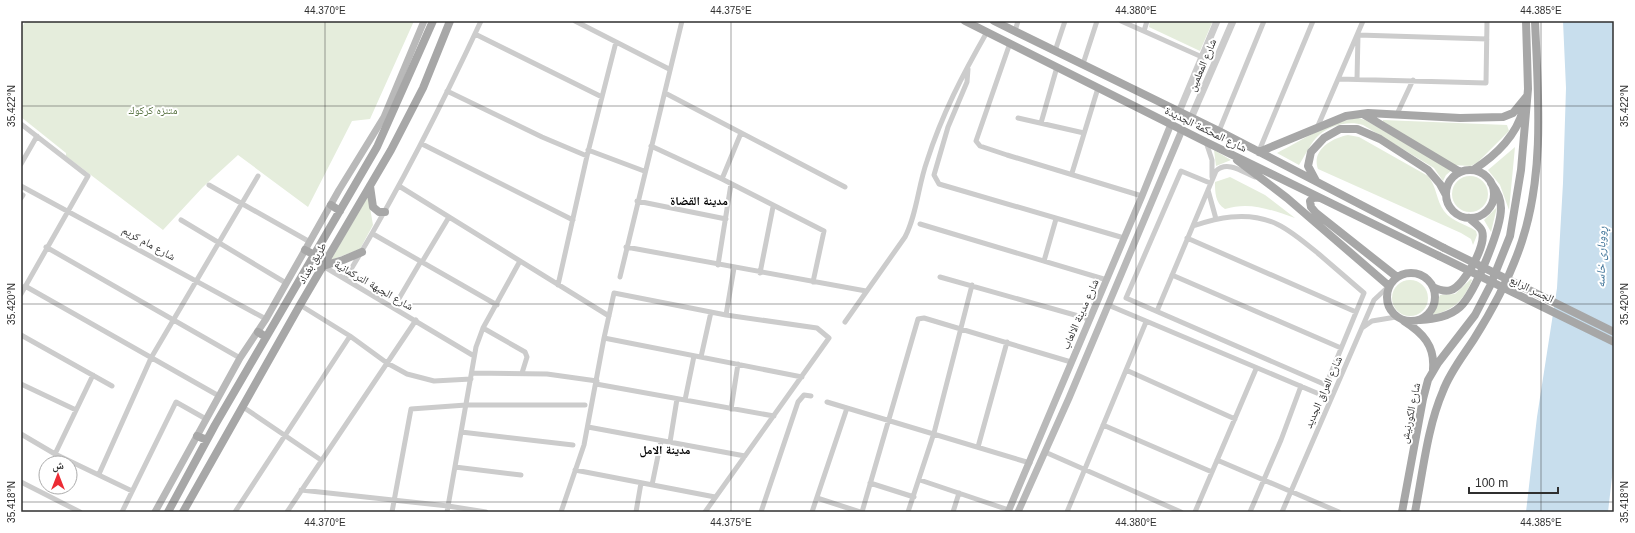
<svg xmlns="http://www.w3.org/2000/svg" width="1635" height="533" font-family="Arial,'Noto Naskh Arabic',sans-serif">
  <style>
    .green { fill: #e5eddc }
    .water { fill: #c8deed }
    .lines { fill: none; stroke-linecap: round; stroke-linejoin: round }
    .minor { stroke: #ccc; stroke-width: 5 }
    .tertiary { stroke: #ccc; stroke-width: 7 }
    .secondary { stroke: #b9b9b9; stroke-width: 7 }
    .primary { stroke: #a7a7a7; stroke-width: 8 }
    .primary-bridge { stroke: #a7a7a7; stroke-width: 8 }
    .ticks { fill: none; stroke: #2f2f2f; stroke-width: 1; stroke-opacity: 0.45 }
    .labels { text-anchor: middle; stroke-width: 4; stroke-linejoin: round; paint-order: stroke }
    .street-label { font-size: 11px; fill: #2f2f2f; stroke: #fff }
    .park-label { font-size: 11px; fill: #516d3a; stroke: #fff }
    .neighbourhood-label { font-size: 12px; font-weight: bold; fill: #000; stroke: #fff }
    .water-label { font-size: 12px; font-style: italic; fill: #396f95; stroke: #fff }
    .neatline { fill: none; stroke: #2f2f2f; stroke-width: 1.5 }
    .ticks-label { font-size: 10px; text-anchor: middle; fill: #2f2f2f }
  </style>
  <rect width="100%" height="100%" fill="#fff"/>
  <!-- green -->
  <path class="green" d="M26 21H414L370 119 352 121 308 207 238 155 203 187 163 230 66 156V153L21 117V28Z
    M1150 21H1204L1212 23 1200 51 1149 27Z
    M1358 118 1365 120 1452 170 1446 175 1443 181 1434 168 1363 125C1348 120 1327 126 1316 138 1309 146 1305 156 1299 165L1277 153C1304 139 1329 122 1358 118Z
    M1383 120 1507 125 1509 131 1478 162 1471 166 1453 165 1383 124Z
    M1348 135 1359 137 1428 176C1437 187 1436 200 1444 211 1452 222 1466 224 1476 231L1477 235 1473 245 1471 239 1461 233 1318 169C1311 150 1332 138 1348 135Z
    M1515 147 1509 210 1500 185 1488 170Z
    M1214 150 1231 160 1216 166Z
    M1452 194a18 18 0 1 1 36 0a18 18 0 1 1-36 0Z
    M1230 177 1265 195 1295 218C1271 210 1250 201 1225 209 1215 203 1215 192 1215 182Z
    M368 196 373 225 360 249 331 260Z
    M1497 207 1491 232 1484 220Z
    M1471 279 1472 280C1464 300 1454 310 1432 315L1440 295 1455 294Z
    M1392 298a18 18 0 1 1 36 0a18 18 0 1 1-36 0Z"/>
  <!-- water -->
  <path class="water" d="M1563 21H1614V460L1608 512H1526L1537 417 1557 288 1563 183 1566 88Z"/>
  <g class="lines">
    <!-- minor -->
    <path class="minor" d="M575 21 669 69
      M1121 21 1202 57
      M1015 31 1018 21
      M1144 31 1147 21
      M475 34 602 97
      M1010 43 976 141 980 146 1007 155 1142 196
      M1055 51 1065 21
      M1083 64 1097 21
      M968 69 967 82 948 127 934 175 939 184 1124 238
      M1339 79 1486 83 1487 21
      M1357 79 1358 35 1487 39
      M447 91 542 137 587 156
      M665 93 845 187
      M1397 114 1413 80
      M1018 118 1084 133
      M1041 123 1057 67
      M21 124 88 176 21 294
      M1317 128 1363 21
      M1219 131 1264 21
      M1206 142 1212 160V177
      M422 144 573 220
      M651 146 722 179 824 231 813 282
      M588 150 644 171
      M1259 151 1313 21
      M21 164 37 136
      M1072 173 1098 88
      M722 179 741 133
      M209 185 310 242
      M21 186 266 319
      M399 186 609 316
      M1208 190 1216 219
      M21 198 23 195
      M637 201 726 219
      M181 220 286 283
      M920 224 1107 280
      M1193 226C1205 222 1218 218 1231 217 1272 213 1291 231 1320 255 1335 268 1349 280 1364 293L1326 385 1126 298 1181 171 1210 183
      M373 234 497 305
      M1187 238 1356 312
      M46 247 240 358
      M626 247 866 291
      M1044 261 1056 219
      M422 262 449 217
      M718 265 731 184
      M323 266 474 356
      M760 273 773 207
      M1172 275 1341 348
      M620 277 682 21
      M940 277 1089 319
      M345 279C396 196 440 109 481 21
      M558 285 587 156 616 42
      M25 286 219 396
      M300 305 350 336 387 363 407 374 434 381 471 379
      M1108 305 1331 399
      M394 307 421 261
      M1157 311 1216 171C1227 160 1243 172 1255 177
      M726 315 734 268
      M845 322 905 237C917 214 918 186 927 161 942 114 963 74 987 32
      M483 328 525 352 527 357 522 373
      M1362 328 1372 321 1396 317
      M21 335 112 386
      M604 338 802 377
      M701 357 711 312
      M1126 370 1235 419
      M472 373 547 374 597 381
      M21 384 76 410
      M596 384 774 416
      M685 400 694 356
      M827 402 1030 463
      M243 407 321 460
      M731 409 738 364
      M1103 425 1212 472
      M588 427 745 456
      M461 432 573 445
      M21 434 55 454 132 491
      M670 442 677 399
      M978 447 1007 342
      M1045 452 1181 512
      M55 454 93 375
      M1217 460 1339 512
      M455 467 521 475
      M575 470 715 497
      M99 474 151 358 258 176
      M920 480 1009 510
      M21 482 80 512
      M870 483 914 497
      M652 485 661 441
      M301 490 448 506 486 512
      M817 498 860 512
      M122 512 176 402 206 419
      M235 512 350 336
      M287 512 416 320
      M392 512 411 409 466 405H585
      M447 512 476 347 483 328 520 261
      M561 512 584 445 604 338 614 293 726 315 817 328 829 338 705 512
      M636 512 641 483
      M761 512 798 402 804 395 811 396
      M812 512 847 408
      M862 512 918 319 924 318 1071 362
      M908 512 934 433 972 285
      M953 512 959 493
      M1067 512 1146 322
      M1195 512 1256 369
      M1250 512 1281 440 1301 386
      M1282 512 1374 300 1389 286"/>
    <!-- tertiary -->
    <path class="tertiary" d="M1179 112 1217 21
      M1191 118 1233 21"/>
    <!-- secondary -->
    <path class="secondary" d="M155 512 240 358 266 319 339 190 384 117 424 21
      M1008 512 1142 196 1171 124
      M1018 512 1069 398 1182 130"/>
    <!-- primary -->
    <path class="primary" d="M965 21 1206 142 1439 256
      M994 21 1219 131 1444 248
      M1363 114 1460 172
      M1259 152 1346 116 1368 113 1460 118 1503 117 1513 113 1527 96
      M1237 160 1287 198 1389 286
      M1473 170C1495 156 1516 136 1523 110
      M1446 194a24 24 0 1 1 48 0a24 24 0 1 1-48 0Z
      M1316 181 1308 166 1311 152 1324 138 1340 129H1357L1380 139 1428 170 1440 184 1446 195
      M370 186 373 207 379 212H385
      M1320 198 1314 197 1310 201 1311 207 1316 213 1397 277
      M331 205 340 211
      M305 250 315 255
      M323 266 343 260 362 252
      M1387 297a24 24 0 1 1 48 0a24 24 0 1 1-48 0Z
      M1433 287C1439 290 1445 292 1451 290 1464 286 1487 245 1482 231 1480 226 1473 222 1469 218
      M1420 320C1434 319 1449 317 1460 307 1475 293 1501 229 1501 208 1501 198 1497 191 1491 183
      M1404 321C1423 333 1435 346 1433 369
      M258 332 266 337
      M197 436 207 440
      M168 512 215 425 377 147 433 21
      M183 512 300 305 391 150 423 88 450 21
      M1402 512 1423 399 1428 380 1438 363 1475 315 1490 286 1510 236 1521 170 1528 89 1526 21
      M1415 512C1423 472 1427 428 1443 391 1450 372 1463 356 1474 339 1493 309 1511 275 1522 241 1545 171 1538 93 1535 21"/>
    <!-- primary-bridge -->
    <path class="primary-bridge" d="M1444 248 1614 332
      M1439 256 1614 342"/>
  </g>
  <!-- ticks -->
  <path class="ticks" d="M325 21V512M731 21V512M1136 21V512M1541 21V512M21 106H1614M21 304H1614M21 502H1614"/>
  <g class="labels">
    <!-- street labels -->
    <g class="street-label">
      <text transform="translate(1202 65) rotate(-67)" y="4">شارع المعلمين</text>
      <text transform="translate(1206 129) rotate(26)" y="4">شارع المحكمة الجديدة</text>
      <text transform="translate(149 243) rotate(29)" y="4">شارع مام كريم</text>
      <text transform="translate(312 263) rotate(-60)" y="4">طريق بغداد</text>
      <text transform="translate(374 285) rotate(30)" y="4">شارع الجبهة التركمانية</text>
      <text transform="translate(1532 289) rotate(26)" y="4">الجسر الرابع</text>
      <text transform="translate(1080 314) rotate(-66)" y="4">شارع مدينة الالعاب</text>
      <text transform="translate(1323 392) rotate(-66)" y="4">شارع العراق الجديد</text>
      <text transform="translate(1410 413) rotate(-78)" y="4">شارع الكورنيش</text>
    </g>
    <!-- park labels -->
    <g class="park-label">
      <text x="153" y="114">متنزه كركوك</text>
    </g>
    <!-- neighbourhood labels -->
    <g class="neighbourhood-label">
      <text x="699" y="205">مدينة القضاة</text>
      <text x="665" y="454">مدينة الامل</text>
    </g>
    <!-- water labels -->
    <g class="water-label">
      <text transform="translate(1601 257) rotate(-89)" y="4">ڕووباری خاسە</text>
    </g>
  </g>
  <!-- border -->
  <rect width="1635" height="533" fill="none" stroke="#ffffff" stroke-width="44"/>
  <!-- north arrow -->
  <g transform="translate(58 475)"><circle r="19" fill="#ffffff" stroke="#acacac"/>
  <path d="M0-3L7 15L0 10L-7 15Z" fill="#ec2b34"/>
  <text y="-6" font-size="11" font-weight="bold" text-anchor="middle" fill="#2f2f2f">ش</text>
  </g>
  <!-- scale -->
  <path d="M1469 487v6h89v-6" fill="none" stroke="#2f2f2f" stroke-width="2"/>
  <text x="1475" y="487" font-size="12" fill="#2f2f2f" stroke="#ffffff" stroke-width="3" paint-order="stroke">100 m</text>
  <rect x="22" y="22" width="1591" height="489" class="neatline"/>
  <g class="ticks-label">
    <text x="325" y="14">44.370°E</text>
    <text x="731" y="14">44.375°E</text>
    <text x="1136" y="14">44.380°E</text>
    <text x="1541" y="14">44.385°E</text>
    <text transform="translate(11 106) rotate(-90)" y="4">35.422°N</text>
    <text transform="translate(1624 106) rotate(-90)" y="4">35.422°N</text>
    <text transform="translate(11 304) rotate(-90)" y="4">35.420°N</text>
    <text transform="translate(1624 304) rotate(-90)" y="4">35.420°N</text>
    <text transform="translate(11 502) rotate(-90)" y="4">35.418°N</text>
    <text transform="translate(1624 502) rotate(-90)" y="4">35.418°N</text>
    <text x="325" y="526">44.370°E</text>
    <text x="731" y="526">44.375°E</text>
    <text x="1136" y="526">44.380°E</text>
    <text x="1541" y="526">44.385°E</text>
  </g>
</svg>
